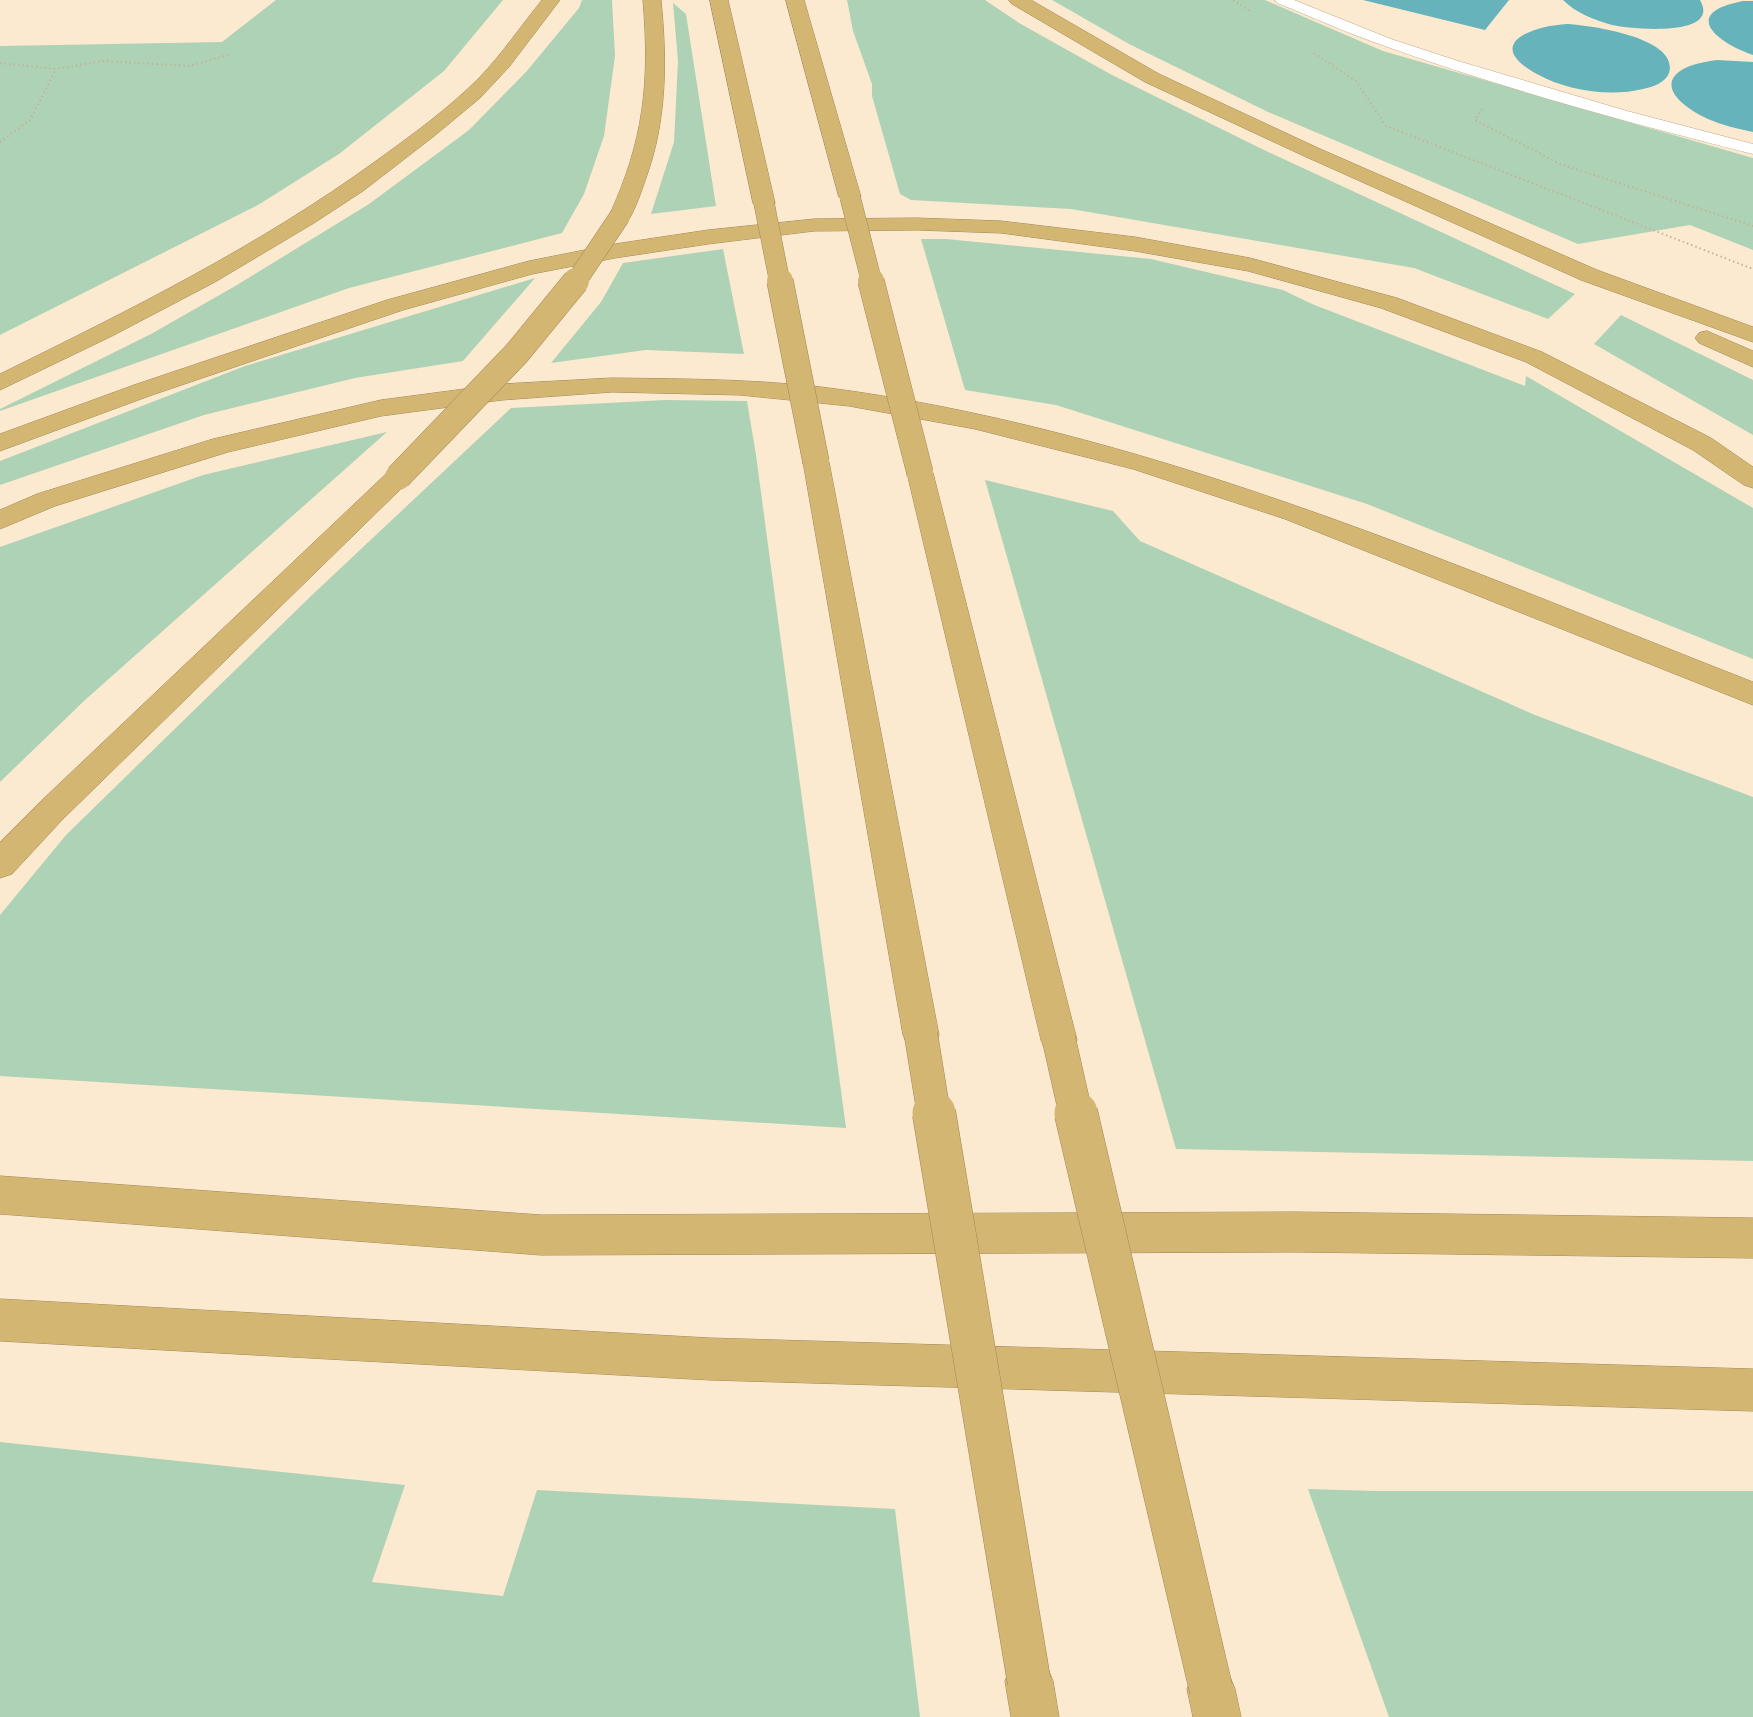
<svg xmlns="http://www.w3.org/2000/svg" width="1753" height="1717" font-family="'DejaVu Sans',sans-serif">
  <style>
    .green { fill: #aed2b5 }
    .water { fill: #66b3bb }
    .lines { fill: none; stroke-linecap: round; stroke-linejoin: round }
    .service-casing { stroke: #bda789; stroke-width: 1 }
    .motorway-casing { stroke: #a08959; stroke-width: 1 }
    .path { stroke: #c3b39e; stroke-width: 2; stroke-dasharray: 1.5 3; stroke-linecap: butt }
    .service { fill: #fff; fill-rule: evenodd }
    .motorway { fill: #d4b673; fill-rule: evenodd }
    .motorway-bridge-far3-casing { stroke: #a08959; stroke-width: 21; stroke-linecap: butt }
    .motorway-bridge-far2-casing { stroke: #a08959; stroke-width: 27; stroke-linecap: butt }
    .motorway-bridge-far1-casing { stroke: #a08959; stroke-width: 34; stroke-linecap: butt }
    .motorway-bridge-casing { stroke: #a08959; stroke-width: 44; stroke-linecap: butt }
    .motorway-bridge-far3 { stroke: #d4b673; stroke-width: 20 }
    .motorway-bridge-far2 { stroke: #d4b673; stroke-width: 26 }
    .motorway-bridge-far1 { stroke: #d4b673; stroke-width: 33 }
    .motorway-bridge { stroke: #d4b673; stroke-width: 43 }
  </style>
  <rect width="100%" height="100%" fill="#fcead0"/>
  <!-- green -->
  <path class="green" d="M276 0H503L444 71 339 154 258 205 0 335V46L222 42Z
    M582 0H612L615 56 604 136 584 194 562 233 349 288 0 411V409L151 334 237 285 369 204 469 130 526 72 579 8Z
    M847 0H985L1019 23 1112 75 1264 150 1575 294 1548 319 1414 268 1071 209 911 200 900 194 872 96V84L853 31Z
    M1052 0H1265L1383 51 1753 158V250L1690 225 1578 244 1268 112 1129 44Z
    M673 3 686 14 716 206 651 214 674 142 678 61Z
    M921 239H946L1151 259 1283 290 1312 304 1525 386 1526 376 1753 508V659L1367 504 1056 405 965 390Z
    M723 249 744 354 646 350 551 363 601 302 623 263Z
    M535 278 463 361 355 378 204 415 0 485V461L245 366Z
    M1621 315 1753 380V435L1594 344Z
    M665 400 747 401 756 455 846 1128 0 1076V915L66 835 311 596 511 408Z
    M387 432 85 700 0 782V547L203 475Z
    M985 480 1113 511 1140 541 1535 715 1753 797V1161L1176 1149Z
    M0 1442 405 1485 372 1582 503 1596 537 1490 895 1509 920 1717H0Z
    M1308 1489 1377 1491H1753V1717H1389Z"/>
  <!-- water -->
  <path class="water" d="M1363 0H1509L1485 30Z
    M1563 0H1700C1722 38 1629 29 1612 25 1594 20 1576 13 1563 0Z
    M1743 1H1753V55C1716 42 1680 13 1743 1Z
    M1567 24C1587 25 1680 37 1669 73 1666 82 1653 87 1643 89 1610 97 1567 91 1537 74 1482 44 1532 26 1567 24Z
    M1717 60 1753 62V132C1738 129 1722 125 1708 119 1656 94 1660 67 1717 60Z"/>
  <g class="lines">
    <defs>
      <path id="service" d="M1275 0H1294L1391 39 1458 61 1627 111 1753 144V154C1630 123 1501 88 1382 45 1347 33 1312 17 1277 3Z"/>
      <path id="motorway" d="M542 0H560L509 67 480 98 433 137 363 191 314 223 215 282 112 336 0 390V374C130 310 259 246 376 161 412 135 448 109 479 78 502 54 521 26 542 0Z
        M643 0H661C667 61 667 120 646 178 641 192 636 208 628 221L620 222 612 221 609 216C644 140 650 83 643 0Z
        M710 0H728L775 203 772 208 764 209 756 208 753 203Z
        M786 0H804L861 197 857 201 850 203 843 201 839 197Z
        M1009 0H1031L1159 74 1318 148 1597 270 1753 327V342L1581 280 1304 156 1145 82 1012 4Z
        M917 218 1001 221 1135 237 1250 258 1397 298 1542 352 1711 438 1753 467V488L1744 485 1693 450 1526 362 1381 308 1248 271 1135 251 1001 233 917 230 814 231 708 244 615 258 532 274 403 310 152 395 0 451V434L134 385 387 300 529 261 615 244 708 230 814 219Z
        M1707 331 1753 351V367L1699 343 1695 338 1699 333Z
        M612 378C691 379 772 379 851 391 1166 437 1458 567 1753 682V705L1285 519 1133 469 975 429 849 406 740 395 612 392 502 400 381 416 228 452 55 506 0 529V510L37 494 213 439 381 400 502 384Z
        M816 454 825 456 829 462 939 1035 934 1046 921 1051 908 1046 903 1035 803 462 807 456Z
        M920 465 929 467 933 473 1077 1040 1072 1052 1059 1056 1046 1052 1041 1040 907 473 911 467Z
        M398 469 407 471 411 477 407 483 62 820 12 874 0 878V842L40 802 389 471Z
        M0 1176 541 1215 1295 1212 1753 1218V1258L1295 1252 541 1255 0 1214Z
        M0 1299 710 1338 1753 1369V1411L710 1380 0 1341Z
        M1029 1657 1046 1664 1053 1681 1059 1717H1011L1005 1681 1012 1664Z
        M1211 1665 1228 1672 1235 1689 1241 1717H1193L1187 1689 1194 1672Z"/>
    </defs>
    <!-- service casing -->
    <use href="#service" class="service-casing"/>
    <!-- motorway casing -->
    <use href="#motorway" class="motorway-casing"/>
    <!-- path -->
    <path class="path" d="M1233 0 1250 11
      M1314 53 1356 81 1386 126 1753 269
      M0 63 56 69 102 61 190 66 231 54
      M1482 109 1475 120 1560 164 1753 226
      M0 142 30 120 56 69"/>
    <!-- service -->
    <use href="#service" class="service"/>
    <!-- motorway -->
    <use href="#motorway" class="motorway"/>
    <defs>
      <path id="motorway-bridge-far3" d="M850 197 872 283
        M764 203 780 283
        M575 283 620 216"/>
      <path id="motorway-bridge-far2" d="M780 281 816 462
        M871 281 920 473
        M398 477 517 353 576 281"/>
      <path id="motorway-bridge-far1" d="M921 1035 934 1115
        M1059 1040 1076 1115"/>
      <path id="motorway-bridge" d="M934 1113 1029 1681
        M1076 1113 1211 1689"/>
    </defs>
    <!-- motorway-bridge-far3 casing -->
    <use href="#motorway-bridge-far3" class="motorway-bridge-far3-casing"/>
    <!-- motorway-bridge-far2 casing -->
    <use href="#motorway-bridge-far2" class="motorway-bridge-far2-casing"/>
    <!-- motorway-bridge-far1 casing -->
    <use href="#motorway-bridge-far1" class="motorway-bridge-far1-casing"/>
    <!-- motorway-bridge casing -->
    <use href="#motorway-bridge" class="motorway-bridge-casing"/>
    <!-- motorway-bridge-far3 -->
    <use href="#motorway-bridge-far3" class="motorway-bridge-far3"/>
    <!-- motorway-bridge-far2 -->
    <use href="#motorway-bridge-far2" class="motorway-bridge-far2"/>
    <!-- motorway-bridge-far1 -->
    <use href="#motorway-bridge-far1" class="motorway-bridge-far1"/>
    <!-- motorway-bridge -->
    <use href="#motorway-bridge" class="motorway-bridge"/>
  </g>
</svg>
